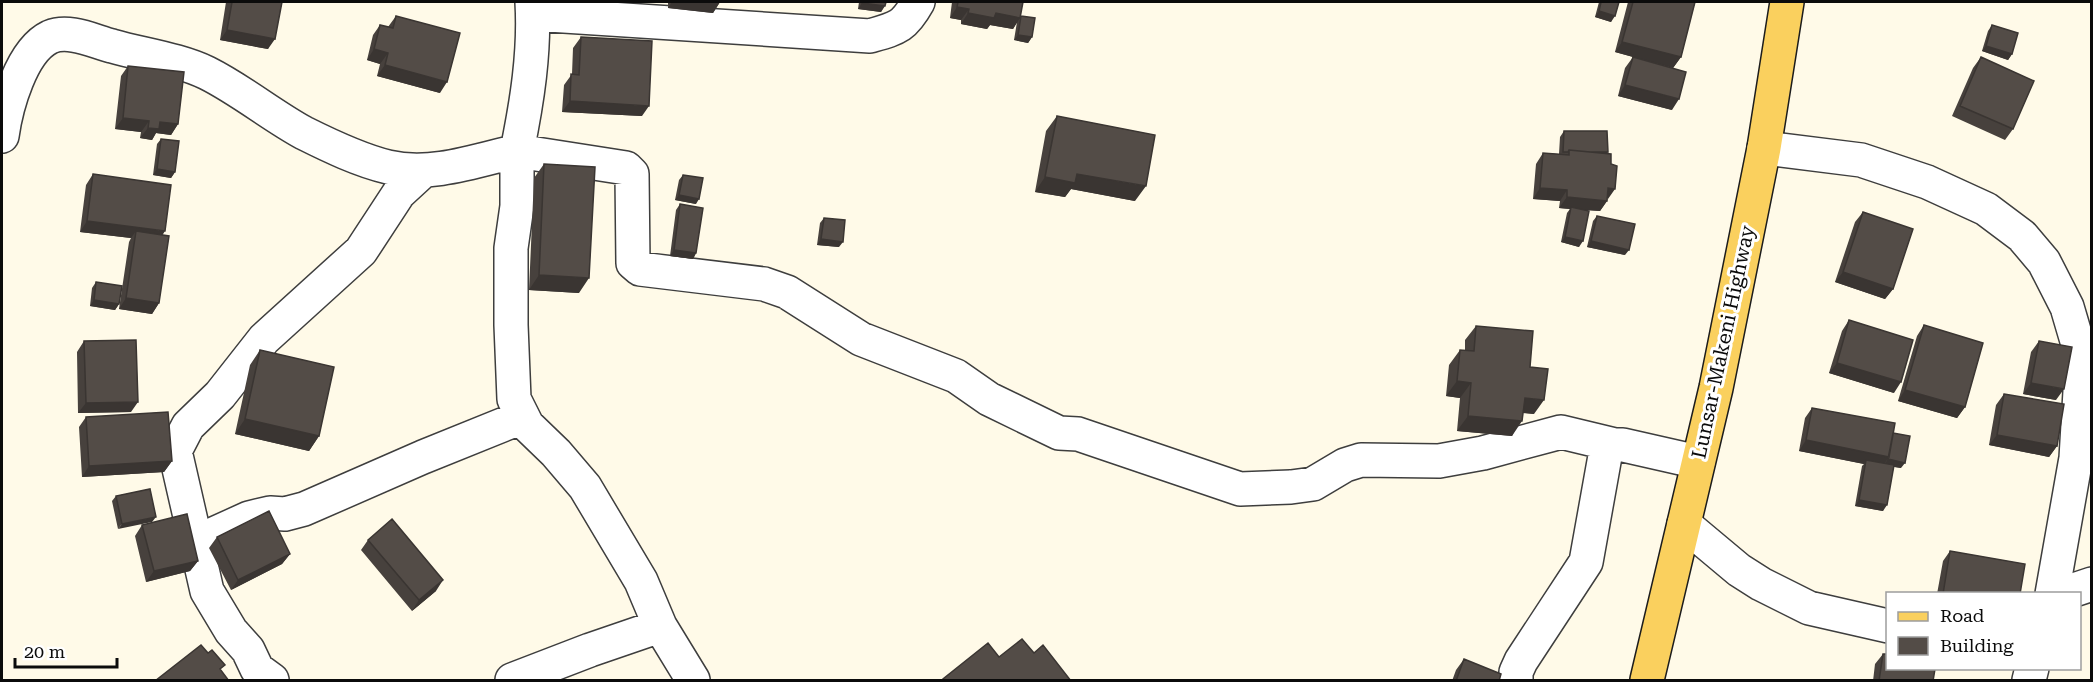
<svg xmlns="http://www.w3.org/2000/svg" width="2093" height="682" font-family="'Roboto Serif',serif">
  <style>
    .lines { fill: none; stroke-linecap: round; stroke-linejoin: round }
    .minor-casing { stroke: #3e3e3e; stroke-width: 36 }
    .primary-casing { stroke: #1c1c1c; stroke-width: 36 }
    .minor { stroke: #fff; stroke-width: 33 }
    .primary { stroke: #fad05e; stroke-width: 33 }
    .wall { fill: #47413d }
    .shaded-wall { fill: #3a3532 }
    .building { fill: #534c47; stroke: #3a3532; stroke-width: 1.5 }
    .labels { text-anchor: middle; stroke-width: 6; stroke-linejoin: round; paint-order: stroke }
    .street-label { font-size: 20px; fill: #0b0b0b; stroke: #fff }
  </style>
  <rect width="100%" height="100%" fill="#fffae8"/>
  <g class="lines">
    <defs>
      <path id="minor" d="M533 14 870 36C898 28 904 27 918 2
        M2 136C6 107 21 51 50 37 69 29 93 41 112 46 143 55 178 59 207 73 241 90 271 115 304 133 330 146 359 160 388 167 431 177 475 161 517 151 527 102 535 52 532 2
        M1764 148 1861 160 1927 182 1986 209 2022 236 2044 262 2067 307 2082 358 2076 458 2052 594
        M1684 524 1739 570 1761 584 1809 608 1888 626
        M196 542 249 518 270 513 285 514 304 509 423 457 522 417
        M2062 594 2092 584
        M660 626 641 581 585 487 556 453 527 425 514 399 511 325V248L517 206V151L626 168 632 174 633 263 640 269 764 284 787 292 861 339 956 376 989 399 1059 433 1078 434 1240 489 1291 487 1313 484 1345 465 1361 460 1439 461 1483 453 1561 432 1615 445
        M272 680 257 669 248 650 231 631 207 591 175 451 188 426 220 395 264 339 361 251 399 193 424 170
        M512 680 590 650 660 626 693 680
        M1516 680V672L1521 661 1586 562 1605 456 1609 449 1615 445H1623L1698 462
        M2029 680 2032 668"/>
      <path id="primary" d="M1647 680 1716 388 1764 148 1787 2"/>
    </defs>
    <!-- minor casing -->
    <use href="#minor" class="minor-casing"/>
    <!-- primary casing -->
    <use href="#primary" class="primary-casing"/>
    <!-- minor -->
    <use href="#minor" class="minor"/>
    <!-- primary -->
    <use href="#primary" class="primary"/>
  </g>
  <!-- wall -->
  <path class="wall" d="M226 2H282L268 49 220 40Z
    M668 2H720L713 13 668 8Z
    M859 2H886L881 12 858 9Z
    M952 2H1023L1020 17 1032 37 1028 43 1014 40 1017 22 1013 29 990 25 987 29 961 24V20L950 18Z
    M1599 2H1619L1611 22 1595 17Z
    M1628 2H1695L1681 57 1673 68 1615 52Z
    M396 16 440 93 377 76 380 64 367 60 373 35 380 25 388 27Z
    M1992 25 2012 54 2008 60 1982 51 1988 31Z
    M581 37 642 116 562 112 564 85 572 74 573 48Z
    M1633 57 1672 110 1618 96 1625 68Z
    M1981 57 2013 129 2005 140 1952 116 1973 68Z
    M128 66 178 124 171 135 156 133 152 140 140 138 141 132 115 129 121 76Z
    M1057 116 1135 201 1071 189 1065 197 1035 192 1046 131Z
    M1564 131 1608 152 1607 153V201L1600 211 1586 210 1579 247 1561 242 1567 213 1570 209 1559 208 1560 201 1533 199 1536 164 1543 153 1559 154 1560 137Z
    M161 139 175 172 171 178 153 175 157 144Z
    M544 164 579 293 529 290 534 178Z
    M93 174 162 235 159 303 152 314 119 309 129 242 131 238 80 232 86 185Z
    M683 175 696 204 675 200 679 180Z
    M680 204 696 253 693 259 670 256 676 210Z
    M1863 212 1893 289 1885 299 1835 282 1855 222Z
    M1597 216 1625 255 1587 247 1593 221Z
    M824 218 839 247 817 245 820 223Z
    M96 282 119 304 115 310 90 306 92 288Z
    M1849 320 1894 393 1829 373 1842 331Z
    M1924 325 1965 407 1957 418 1898 401 1917 336Z
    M1476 326 1530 367 1534 414 1523 413 1512 436 1457 431 1460 398 1446 396 1449 365 1460 350 1465 351V340Z
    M84 341 131 412 78 413 77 352Z
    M2039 341 2056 400 2023 394 2031 352Z
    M260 350 319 436 309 451 235 434 250 365Z
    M2004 394 2057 446 2049 457 1989 445 1996 405Z
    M1812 408 1893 433 1901 468 1894 467 1883 511 1855 506 1862 466 1864 464 1799 451 1805 418Z
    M86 417 172 461 164 472 82 477 79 427Z
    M150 489 118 529 112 501 116 496Z
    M142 525 198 561 190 571 146 582 135 536Z
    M217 537 290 554 282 564 231 590 209 548Z
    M368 540 436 591 412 611 361 550Z
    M1950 551 2020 594H1937L1943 561Z
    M1883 654 1933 681H1873L1875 664Z
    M1464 659 1499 681H1452L1456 670Z"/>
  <!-- shaded-wall -->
  <path class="shaded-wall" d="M672 2H720L713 13 668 8Z
    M862 3 885 6 881 12 858 9Z
    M957 7 969 9 961 20 950 18Z
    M1599 11 1615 16 1611 22 1595 17Z
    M968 13H996L1020 18 1013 29 990 25 987 29 961 24Z
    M227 30 275 39 268 49 220 40Z
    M1018 35 1032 37 1028 43 1014 40Z
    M1622 42 1681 57 1673 68 1615 52Z
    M1986 46 2012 54 2008 60 1982 51Z
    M374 49 388 53 380 64 367 60Z
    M385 65 447 82 440 93 377 76Z
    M1625 85 1679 99 1672 110 1618 96Z
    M570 101 649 106 642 116 562 112Z
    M123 118 149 121 141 132 115 129Z
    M160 122 178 124 171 135 156 133 152 140 140 138 148 128Z
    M157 169 175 172 171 178 153 175Z
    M1077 174 1146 186 1135 201 1071 189 1065 197 1035 192 1045 177Z
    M1540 188 1567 190 1560 201 1533 199Z
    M1608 188 1615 189 1608 199Z
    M679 195 699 199 696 204 675 200Z
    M1567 197 1607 201 1600 211 1571 209V207L1570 209 1559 208Z
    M87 221 165 231 158 242 136 231 131 238 80 232Z
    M1565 237 1583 241 1579 247 1561 242Z
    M821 239 843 242 839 247 817 245Z
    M1591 241 1629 250 1625 255 1587 247Z
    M674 250 696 253 693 259 670 256Z
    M1843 272 1893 289 1885 299 1835 282Z
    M539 275 589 278 579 293 529 290Z
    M126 298 159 303 152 314 119 309Z
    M94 300 119 304 115 310 90 306Z
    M1837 363 1901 382 1894 393 1829 373Z
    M1457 381 1471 383 1460 398 1446 396Z
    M2031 383 2064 389 2056 400 2023 394Z
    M1905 390 1965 407 1957 418 1898 401Z
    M1525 398 1544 400 1534 414 1514 412Z
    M138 402 131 412 78 413 86 403Z
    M1468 416 1522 421 1512 436 1457 431Z
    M245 419 319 436 309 451 235 434Z
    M1997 435 2057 446 2049 457 1989 445Z
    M1806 440 1889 457 1882 467 1866 460 1864 464 1799 451Z
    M1888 459 1905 463 1901 468 1884 465Z
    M172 461 164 472 82 477 89 466Z
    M1859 500 1887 505 1883 511 1855 506Z
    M156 517 152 522 118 529 122 524Z
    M290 554 282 564 231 590 238 580Z
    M198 561 190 571 146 582 154 571Z
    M443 580 436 591 412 611 419 600Z"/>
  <!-- building -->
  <path class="building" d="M232 2H282L275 39 227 30Z
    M862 2H886L885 6 862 3Z
    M958 2H1023L1020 18 996 13 994 18 968 13 969 9 957 7Z
    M1601 2H1619L1615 16 1599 11Z
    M1633 2H1695L1681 57 1622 42Z
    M396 16 460 33 447 82 385 65 388 53 374 49 380 25 393 28Z
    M1021 16 1035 18 1032 37 1018 35Z
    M1992 25 2018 33 2012 54 1986 46Z
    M581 37 652 41 649 106 570 101 571 74 579 75Z
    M1633 57 1686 72 1679 99 1625 85Z
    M1981 57 2034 81 2013 129 1960 106Z
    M128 66 184 72 178 124 160 122 159 129 148 128 149 121 123 118Z
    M1057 116 1155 135 1146 186 1077 174 1075 183 1045 177Z
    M1564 131H1607L1608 152H1590L1569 150 1568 152H1563Z
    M161 139 179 141 175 172 157 169Z
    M1569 150 1611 154V164L1617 166 1615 189 1608 188 1607 201 1567 197V190L1540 188 1543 153 1569 155Z
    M544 164 595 167 589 278 539 275Z
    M93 174 171 185 165 231 87 221Z
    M683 175 703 178 699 199 679 195Z
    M680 204 703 208 696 253 674 250Z
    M1571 207 1589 211 1583 241 1565 237Z
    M1863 212 1913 229 1893 289 1843 272Z
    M1597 216 1635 224 1629 250 1591 241Z
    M824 218 845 220 843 242 821 239Z
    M136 231 169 236 159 303 126 298Z
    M96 282 122 286 119 304 94 300Z
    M1849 320 1913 340 1901 382 1837 363Z
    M1924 325 1983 343 1965 407 1905 390Z
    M1476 326 1533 331 1530 367 1548 369 1544 400 1525 398 1522 421 1468 416 1471 383 1457 381 1460 350 1474 351Z
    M136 340 138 402 86 403 84 341Z
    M2039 341 2072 347 2064 389 2031 383Z
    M260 350 334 367 319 436 245 419Z
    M2004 394 2064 404 2057 446 1997 435Z
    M1812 408 1895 423 1889 457 1806 440Z
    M168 412 172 461 89 466 86 417Z
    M1893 433 1910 436 1905 463 1888 459Z
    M1866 460 1894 465 1887 505 1859 500Z
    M150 489 156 517 122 524 116 496Z
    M269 511 290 554 238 580 217 537Z
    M187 514 198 561 154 571 142 525Z
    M392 519 443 580 419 600 368 540Z
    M1950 551 2025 564 2020 594H1943Z
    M1022 639 1034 653 1043 645 1071 681H944L943 679 988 643 999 657Z
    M201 645 208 653 212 650 225 665 220 669 229 681H155Z
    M1883 654H1887V669H1935L1933 681H1879Z
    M1464 659 1501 674 1499 681H1456Z"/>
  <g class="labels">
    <!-- street labels -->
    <g class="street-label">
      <text transform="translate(1723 342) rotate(-78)" y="7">Lunsar-Makeni Highway</text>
    </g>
  </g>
  <!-- border -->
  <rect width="2093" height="682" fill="none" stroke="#0b0b0b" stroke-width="6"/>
  <!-- legend -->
  <rect x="1886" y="592" width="195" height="78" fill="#ffffff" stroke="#9d9d9d" stroke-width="1.5"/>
  <rect x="1898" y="612" width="30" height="9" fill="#fad05e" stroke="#9d9d9d" stroke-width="1.5"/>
  <text x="1940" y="622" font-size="18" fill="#0b0b0b">Road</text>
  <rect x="1898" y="637" width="30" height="18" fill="#534c47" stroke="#9d9d9d" stroke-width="1.5"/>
  <text x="1940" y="652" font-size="18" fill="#0b0b0b">Building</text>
  <!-- scale -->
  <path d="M15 658v9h102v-9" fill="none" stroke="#0b0b0b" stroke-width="3"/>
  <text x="24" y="658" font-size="18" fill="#0b0b0b" stroke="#ffffff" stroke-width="4.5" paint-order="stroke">20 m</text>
</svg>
